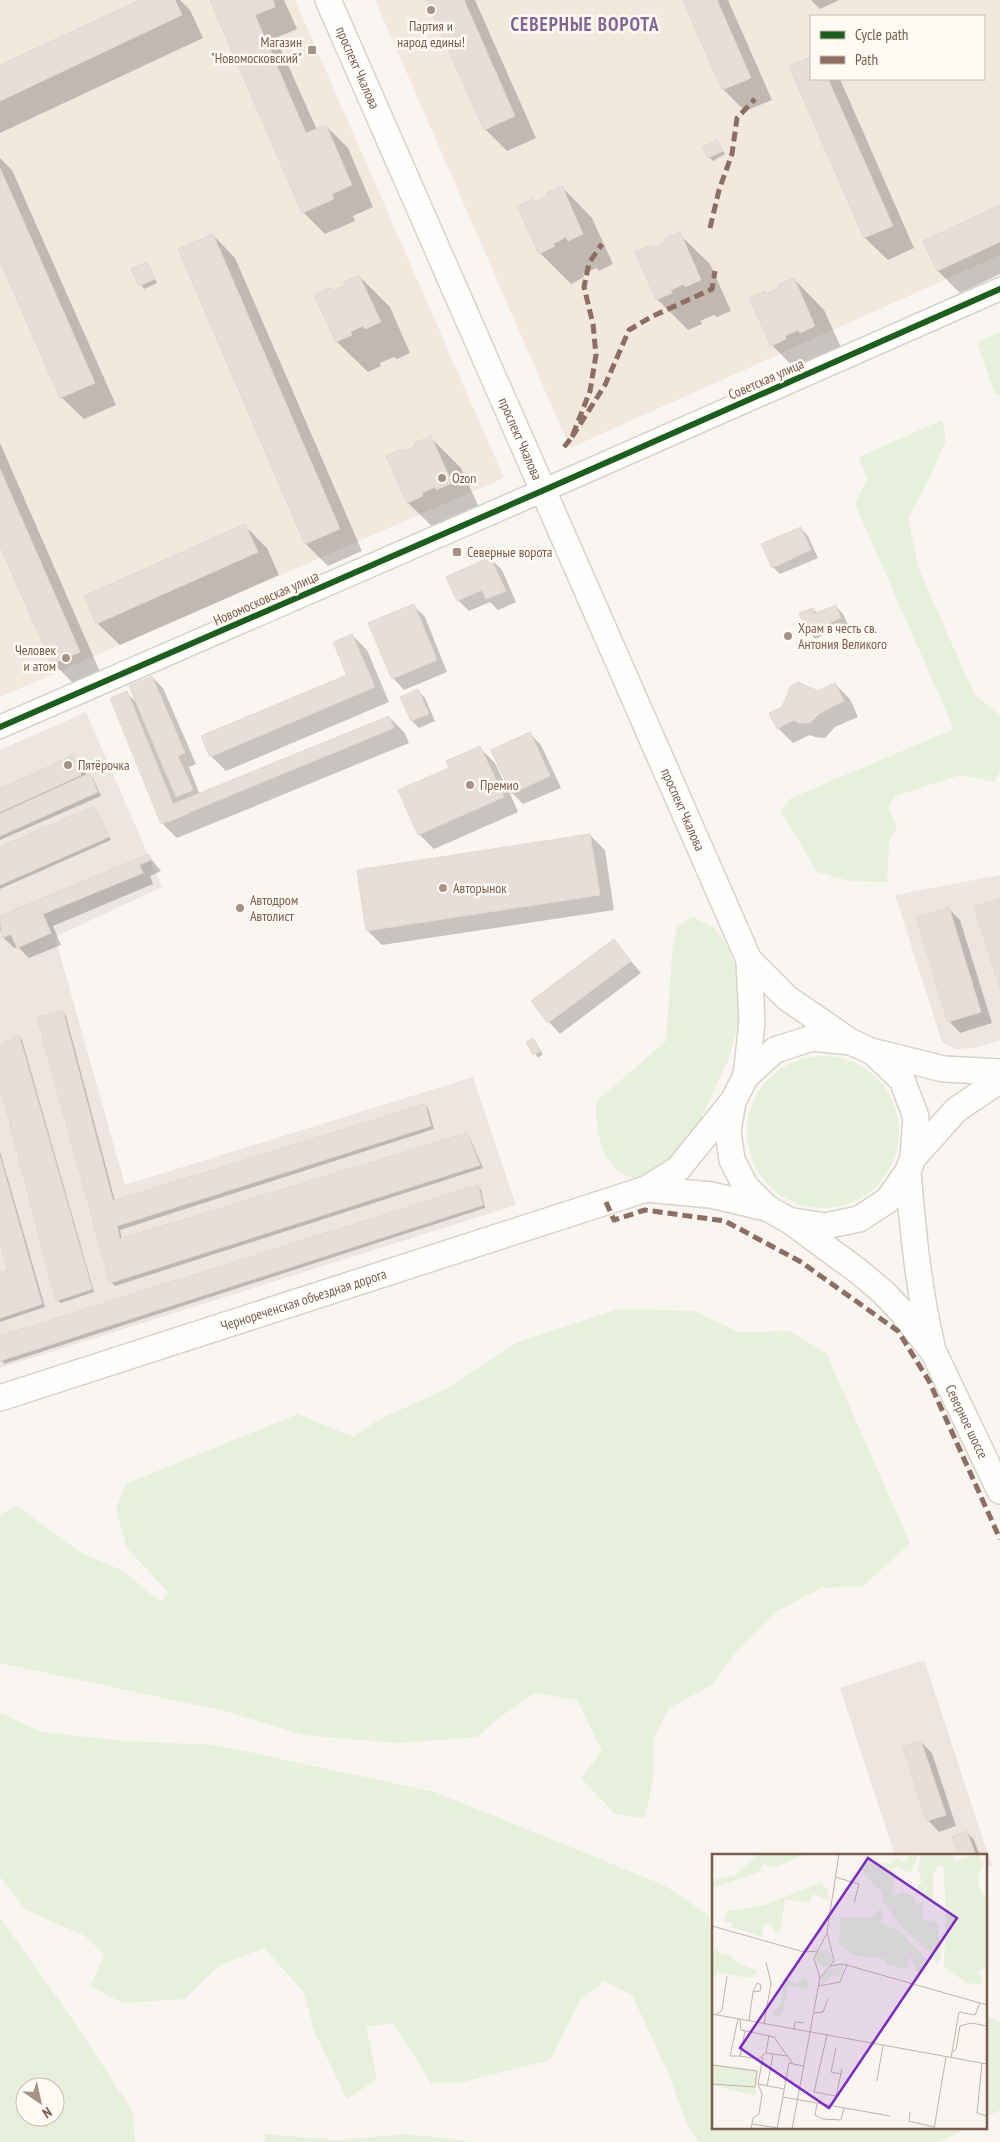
<svg xmlns="http://www.w3.org/2000/svg" width="1000" height="2142" font-family="'PT Sans Narrow',sans-serif">
  <style>
    .residential { fill: #f2e8de; fill-rule: evenodd }
    .industrial { fill: #ede5e0 }
    .green { fill: #e7f0db; fill-rule: evenodd }
    .shadow { fill: #0003; fill-rule: evenodd }
    .building { fill: #e6ded7; stroke: #e2d8d2 }
    .lines { fill: none; stroke-linecap: round; stroke-linejoin: round }
    .tertiary-casing { stroke: #d7d1cb; stroke-width: 25 }
    .secondary-casing { stroke: #d9d2cb; stroke-width: 28 }
    .tertiary { stroke: #fefefd; stroke-width: 22 }
    .secondary { stroke: #fefefd; stroke-width: 25 }
    .quiet { stroke: #8d6e63; stroke-width: 5; stroke-dasharray: 10 5; stroke-linecap: butt }
    .cycleway-casing { stroke: #fffaf3; stroke-width: 9 }
    .cycleway { stroke: #1b5e20; stroke-width: 6 }
    .poi-dot { fill: #a69286; stroke: #fffaf3; stroke-width: 2 }
    .labels { text-anchor: middle; stroke-width: 5; stroke-linejoin: round; paint-order: stroke }
    .poi-label { font-size: 14px; fill: #7a5c4d; stroke: #fffaf3; text-anchor: start }
    .street-label { font-size: 14px; fill: #7a5c4d; stroke: #fffaf3 }
    .district-label { font-size: 19px; font-weight: bold; letter-spacing: 1px; fill: #846695; stroke: #fffaf3 }
    .inset-road { fill: none; stroke: #c2b3aa; stroke-width: 1 }
    .view { fill: #7b2cbf; fill-opacity: 0.15; stroke: #7b2cbf; stroke-width: 2.5 }
    .inset-edge { fill: none; stroke: #7a5c4d; stroke-width: 2.5 }
  </style>
  <rect width="100%" height="100%" fill="#f9f5f0"/>
  <!-- residential -->
  <path class="residential" d="M0 0H295L504 478 0 697Z
    M375 0H1000V255L570 448ZM811 16H984V79H811Z"/>
  <!-- industrial -->
  <path class="industrial" d="M86 712 162 887 55 937 125 1185 473 1077 516 1205 0 1368V750Z
    M1000 875V1040L974 1048 956 1049 942 1042 895 895Z
    M924 1660 992 1866 986 1868V1856H895L840 1688Z"/>
  <!-- green -->
  <path class="green" d="M1000 332V395L995 394 977 342Z
    M942 420 946 440 928 481 908 518 918 567 974 694 1000 715V772L994 782 961 775 895 796 888 807 897 827 889 843 887 882 850 881 817 872 781 811 791 798 954 729 855 504 867 479 859 457Z
    M693 917 714 928 727 945 742 985 740 1015 729 1058 695 1131 672 1165 636 1179C632 1178 626 1176 621 1173 600 1159 594 1124 597 1101L666 1041 673 943 677 927Z
    M747 1132a76 76 0 1 1 152 0a76 76 0 1 1-152 0Z
    M619 1309 695 1311 738 1332 789 1331 826 1353 910 1543 863 1586 821 1588 777 1611 737 1651 712 1685 669 1708 654 1738 653 1780 645 1818 615 1814 581 1778 602 1751 577 1700 535 1693 500 1717 477 1737 398 1743 304 1735 224 1711 0 1663V1515L16 1505 80 1552 123 1571 161 1602 168 1592 127 1548 116 1509 126 1484 298 1414 353 1437 380 1419 446 1389 518 1342Z
    M0 1713 42 1732 123 1741 216 1745 435 1792 666 1886 709 1916 714 1947V2128H966L940 2142H698L685 2120 669 2074 632 1995 604 1981 581 1999 550 2060 459 2083H431L394 2024 366 2026 377 2079 347 2099 313 2029 304 1992 264 1948 220 1965 185 1999 123 2003 90 1986 105 1955 85 1936 26 1910 0 1877Z
    M0 1917 77 2026 133 2112 135 2142H0ZM25 2087H55V2117H25Z
    M986 2016 1000 2022V2110L986 2117Z
    M264 2134 338 2140 406 2134 477 2142H265Z"/>
  <!-- shadow -->
  <path class="shadow" d="M142 0H180L190 10 203 38 0 133V67Z
    M211 0H284L297 29 276 38 317 130 326 126 348 148 373 207 353 216 355 221 325 234 303 212Z
    M428 0H475L536 138 507 151 485 129Z
    M684 0H728L772 100 745 111 723 89Z
    M811 0H839L820 9Z
    M811 58V79H840L914 248 888 260 865 238 791 67Z
    M717 141 725 154 713 161 709 157Z
    M0 158 12 170 116 405 84 419 61 397 0 258Z
    M562 187 592 218 613 264 599 271 597 268 583 274 584 277 571 284 540 253 533 200 535 203 549 197Z
    M1000 207V274L960 293 938 271 925 242Z
    M679 234 710 264 731 311 717 317 714 315 700 321 702 324 688 330 657 299 653 249Z
    M213 235 235 258 362 551 328 566 306 544 179 250Z
    M146 263 157 283 144 289 133 270Z
    M359 276 390 307 410 353 397 359 394 357 380 363 381 366 368 372 337 342 316 295 333 292 347 285Z
    M794 279 824 310 845 356 802 376 772 345 765 292 767 295Z
    M430 437 461 468 482 514 439 533 408 503 388 456 402 450 404 453 418 446Z
    M0 443 101 674 75 685 53 663 0 543Z
    M245 526 267 548 279 575 120 645 97 623Z
    M801 528 808 536 818 558 780 574 773 567Z
    M490 558 502 570 516 602 498 610 490 602 469 611 458 600Z
    M414 606 425 617 447 672 404 690 393 678Z
    M836 606 843 614 848 625 815 639 808 631 813 609 818 614Z
    M352 635 367 650 389 702 226 771 211 756 349 675Z
    M152 677 163 688 196 764 189 767 200 795 389 717 404 732 409 743 177 838 162 823 126 692 137 703ZM189 811 190 813 168 822V820Z
    M835 684 850 699 858 717 835 727 825 738 815 737 810 735 793 743 778 728 818 692Z
    M417 690 425 698 435 721 419 728 412 721 402 697Z
    M530 734 541 745 561 788 523 804 508 789 518 812 434 849 419 834 450 768 480 748 495 763 506 787 508 786Z
    M72 757 84 768 87 776 89 775 93 778 101 796 0 840V790Z
    M94 807 111 840 0 889V849Z
    M590 835 605 850 614 910 382 945 367 930Z
    M148 855 161 871 150 876 153 884 53 926 61 945 29 958 18 947 14 948 3 937 0 930V917Z
    M949 909 960 920 992 1023 960 1033 949 1021Z
    M614 941 641 973 560 1034 549 1022Z
    M63 1013 66 1016 115 1201 424 1105 428 1108 434 1129 120 1230 122 1240 467 1134 470 1138 483 1168 115 1286 111 1282Z
    M19 1037 22 1040 94 1292 61 1303 57 1300 0 1081V1047Z
    M533 1039 543 1054 538 1058 528 1043Z
    M0 1152 45 1307 0 1322V1274L8 1271 0 1236Z
    M477 1186 481 1190 485 1208 4 1364 0 1358V1337Z
    M921 1742 932 1753 956 1826 939 1832 928 1820Z
    M967 1832 974 1840 980 1856H961Z"/>
  <!-- building -->
  <path class="building" d="M140 0H175L182 15 0 101V65Z
    M210 0H273L275 7 255 15 306 133 326 125 352 185 332 194 334 199 302 213Z
    M426 0H464L515 116 484 130Z
    M683 0H717L751 78 722 90Z
    M811 57V79H828L893 226 864 238 789 66Z
    M717 140 723 151 708 158 703 147Z
    M0 168 95 383 60 398 0 261Z
    M562 186 583 234 568 241 566 237 553 244 555 246 539 254 517 206 533 199 534 202 548 196 546 193Z
    M1000 205V242L937 271 923 241Z
    M680 232 701 280 685 287 684 284 671 290 672 293 656 300 635 252 651 245 652 248 665 242 664 239Z
    M213 234 340 529 305 544 178 249Z
    M147 262 155 279 139 286 131 269Z
    M359 275 381 322 365 329 363 326 350 332 352 335 336 342 314 295 330 288 332 291 345 285 343 282Z
    M794 278 815 326 800 333 798 330 785 336 786 339 771 346 749 298 765 291 766 294 779 288 778 285Z
    M431 436 452 483 436 490 435 487 422 493 423 496 407 503 386 456 402 449 403 452 416 446 415 443Z
    M0 469 80 652 52 664 0 546Z
    M245 524 258 552 96 624 84 596Z
    M801 527 811 550 772 568 761 544Z
    M490 557 506 591 486 599 482 590 457 601 446 577Z
    M414 604 437 660 392 679 368 623Z
    M836 605 841 618 807 632 799 613 813 608 814 614Z
    M352 634 375 687 210 757 201 736 347 675 333 642Z
    M152 676 185 753 178 756 193 790 176 797 129 686Z
    M798 682 818 691 835 683 844 701 820 713 810 723H799L794 720 777 729 769 713 782 707 791 686Z
    M418 689 429 714 411 721 400 697Z
    M127 691 173 804 389 716 394 728 161 824 110 698Z
    M530 732 550 776 511 794 491 750Z
    M480 746 504 797 418 835 398 790 449 768 446 761Z
    M73 755 81 775 0 812V789Z
    M90 773 98 792 0 836V814Z
    M94 806 109 837 0 885V847Z
    M590 834 600 895 366 931 357 870Z
    M149 854 151 860 139 865 143 873 43 914 51 933 17 948 11 934 2 938 0 916Z
    M1000 899V988L974 907Z
    M949 907 981 1012 948 1022 916 918Z
    M614 939 631 961 548 1023 531 1001Z
    M63 1011 113 1201 425 1104 431 1126 117 1226 120 1239 467 1133 480 1165 110 1283 37 1017Z
    M19 1035 92 1289 56 1301 0 1086V1046Z
    M533 1038 541 1051 533 1055 526 1042Z
    M0 1157 42 1304 0 1318V1272L7 1270 0 1242Z
    M478 1185 483 1205 0 1361V1336Z
    M921 1741 946 1815 927 1821 903 1747Z
    M967 1831 976 1856H959L952 1837Z"/>
  <g class="lines">
    <defs>
      <path id="tertiary" d="M0 727 542 491 1000 289"/>
      <g id="secondary">
        <path id="s1" d="M328 0 749 960 752 1022 746 1076"/>
        <path d="M749 960 787 998 851 1042 873 1052 902 1080 916 1117 913 1158 908 1171 888 1200 859 1219 825 1226 793 1221"/>
        <path id="s2" d="M851 1042 812 1038 775 1050 746 1076 733 1101 728 1131 732 1160 746 1187 767 1208 790 1221 858 1271 883 1292 902 1312 934 1353 1000 1491"/>
        <path d="M875 1052 944 1069 1000 1072"/>
        <path d="M913 1158 956 1110 1000 1080"/>
        <path d="M908 1171C913 1232 918 1286 932 1346"/>
        <path d="M646 1189 711 1195 767 1208"/>
        <path id="s3" d="M0 1398 646 1189 678 1169 733 1101"/>
      </g>
    </defs>
    <!-- tertiary casing -->
    <use href="#tertiary" class="tertiary-casing"/>
    <!-- secondary casing -->
    <use href="#secondary" class="secondary-casing"/>
    <!-- tertiary -->
    <use href="#tertiary" class="tertiary"/>
    <!-- secondary -->
    <use href="#secondary" class="secondary"/>
    <!-- quiet -->
    <path class="quiet" d="M710 228 719 190 732 154 737 118 755 99
      M572 437 605 385 629 330 651 317 712 289 715 271
      M564 447 572 437 590 391 596 355 593 324 584 287 589 263 602 244
      M606 1202 614 1220 645 1210 725 1221 801 1262 898 1331 929 1381 1000 1539"/>
    <defs>
      <path id="cycleway" d="M0 727 542 491 1000 289"/>
    </defs>
    <!-- cycleway casing -->
    <use href="#cycleway" class="cycleway-casing"/>
    <!-- cycleway -->
    <use href="#cycleway" class="cycleway"/>
  </g>
  <!-- markers -->
  <g class="poi-dot">
    <circle cx="431" cy="10" r="5"/>
    <rect x="307" y="45" width="10" height="10" rx="2.5"/>
    <circle cx="442" cy="478" r="5"/>
    <rect x="452" y="547" width="10" height="10" rx="2.5"/>
    <circle cx="788" cy="636" r="5"/>
    <circle cx="66" cy="658" r="5"/>
    <circle cx="68" cy="765" r="5"/>
    <circle cx="470" cy="785" r="5"/>
    <circle cx="443" cy="888" r="5"/>
    <circle cx="240" cy="908" r="5"/>
  </g>
  <g class="labels">
    <!-- poi labels -->
    <g class="poi-label">
      <text x="431" y="31" text-anchor="middle">Партия и<tspan x="431" dy="16">народ едины!</tspan></text>
      <text x="302" y="47" text-anchor="end">Магазин<tspan x="302" dy="16">"Новомосковский"</tspan></text>
      <text x="452" y="483">Ozon</text>
      <text x="467" y="557">Северные ворота</text>
      <text x="798" y="633">Храм в честь св.<tspan x="798" dy="16">Антония Великого</tspan></text>
      <text x="56" y="655" text-anchor="end">Человек<tspan x="56" dy="16">и атом</tspan></text>
      <text x="78" y="770">Пятёрочка</text>
      <text x="480" y="790">Премио</text>
      <text x="453" y="893">Авторынок</text>
      <text x="250" y="905">Автодром<tspan x="250" dy="16">Автолист</tspan></text>
    </g>
    <!-- street labels -->
    <g class="street-label">
      <text dy="5" stroke="none"><textPath href="#s1" startOffset="74">проспект Чкалова</textPath></text>
      <text transform="translate(766 379) rotate(-24)" y="5">Советская улица</text>
      <text dy="5" stroke="none"><textPath href="#s1" startOffset="479">проспект Чкалова</textPath></text>
      <text transform="translate(266 598) rotate(-24)" y="5">Новомосковская улица</text>
      <text dy="5" stroke="none"><textPath href="#s1" startOffset="884">проспект Чкалова</textPath></text>
      <text dy="5" stroke="none"><textPath href="#s3" startOffset="319">Чернореченская объездная дорога</textPath></text>
      <text dy="5" stroke="none"><textPath href="#s2" startOffset="564">Северное шоссе</textPath></text>
    </g>
    <!-- district labels -->
    <g class="district-label">
      <text x="585" y="31">СЕВЕРНЫЕ ВОРОТА</text>
    </g>
  </g>
  <!-- overview -->
  <g transform="translate(712 1854)">
    <rect width="275" height="275" fill="#f9f5f0"/>
    <path d="M46 0H94L60 14 51 10 47 18 1 34 0 26 23 22ZM195 0H206L200 16 195 19 186 12 181 15 184 19 180 39 182 42 191 38 201 42 205 52 212 47 210 65 226 69 229 103 225 110 217 98 186 69 171 47 170 36 165 35 148 14 153 7 179 10 187 2 189 7H193L197 5ZM209 0H240L243 8 265 0 272 10 266 22 268 36 275 45V114L264 118 271 125 269 130 254 129 232 112 234 54 231 13 227 11 221 20V49L203 36 210 27 206 16ZM108 29 117 37 116 46 101 40 97 48 73 46 68 78 63 77 57 69 51 72V83L19 73 21 69 11 67 15 57 53 51ZM169 54 172 62 168 69 186 76 217 108 214 118 206 120 198 102 195 115 175 111 172 105 140 101 127 89 129 63H160ZM2 93 10 101H18L25 109 44 116 45 120 35 124 5 118 4 122H0ZM104 104a8 8 0 1 1 16 0a8 8 0 1 1-16 0ZM131 111 130 121 120 122 110 131V122L116 117ZM91 123 97 128 96 135 76 132 71 158 68 162 59 160 70 149 71 125 85 130ZM0 210 46 216 43 242 0 231Z" fill="#e7f0db"/>
    <path class="inset-road" d="M123 23 147 30 142 49M0 72 92 98 105 97M118 112 131 110 275 151M108 124 102 104 115 79M45 129 49 131 48 137 41 138ZM107 132 128 128 135 111M102 159 111 158 116 145M0 160 275 210M5 161 10 156 15 122M26 165 18 202H28M28 165 29 176 62 183 81 210M37 167 41 138M52 170 59 129 54 108M82 175 83 168 92 169M33 177 28 202 46 205 54 199M57 181 54 199 75 202M115 181 102 238 124 242 130 215M124 194 119 218 129 220M241 198 244 195 248 172 259 169 275 172M51 203 46 230 72 235M239 204 247 158 263 161 268 149M270 209 265 259 275 262M0 211 45 217 43 233 0 230M165 227 171 191M55 232 61 201M71 243 178 262M105 250 103 261 111 265 129 266 132 254M198 258 197 267 222 273M40 270 66 274M39 275 41 264 47 260 50 240 46 230M65 275 77 209 91 212M80 275 108 124 122 107 115 78 127 0M222 275 234 203"/>
    <path class="view" d="M156 4 245 64 117 254 28 194Z"/>
    <rect width="275" height="275" class="inset-edge"/>
  </g>
  <!-- legend -->
  <rect x="810" y="15" width="175" height="65" fill="#fffaf3" stroke="#cabbb1"/>
  <rect x="820" y="31" width="25" height="8" fill="#1b5e20" stroke="#cabbb1"/>
  <text x="855" y="40" font-size="15" fill="#7a5c4d">Cycle path</text>
  <rect x="820" y="56" width="25" height="8" fill="#8d6e63" stroke="#cabbb1"/>
  <text x="855" y="65" font-size="15" fill="#7a5c4d">Path</text>
  <!-- north arrow -->
  <g transform="translate(40 2102) rotate(146)"><circle r="24" fill="#fffaf3" stroke="#cabbb1"/>
  <path d="M0-4L9 19L0 12L-9 19Z" fill="#a69286"/>
  <text y="-8" font-size="14" font-weight="bold" text-anchor="middle" fill="#7a5c4d">N</text>
  </g>
</svg>
